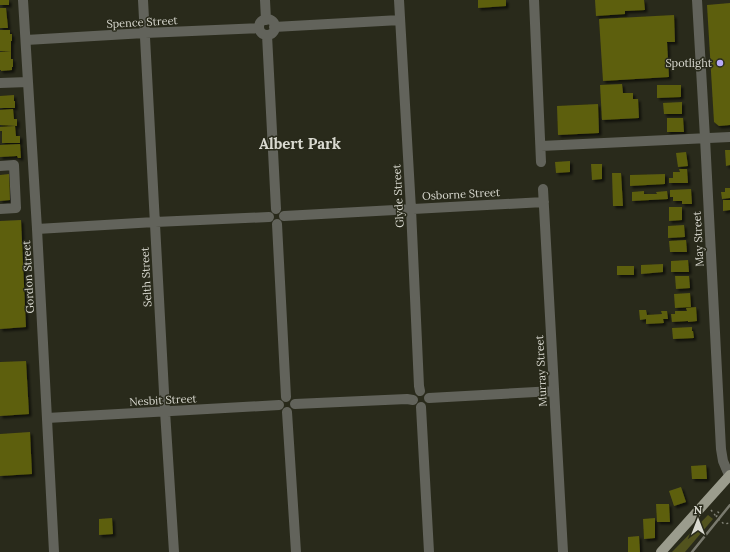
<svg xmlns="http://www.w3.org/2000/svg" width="730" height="552" font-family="Lora,serif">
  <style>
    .green { fill: #52531e }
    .building { fill: #5d5e0e; filter: url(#shadow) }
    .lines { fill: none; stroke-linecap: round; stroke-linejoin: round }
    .path { stroke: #828377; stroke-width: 1.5; stroke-dasharray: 2 3; stroke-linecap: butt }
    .minor { stroke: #62635b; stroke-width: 10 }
    .major { stroke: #9b9c8d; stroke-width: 10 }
    .rail { stroke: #79796d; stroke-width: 2.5 }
    .poi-dot { fill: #b7abf8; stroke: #292a1b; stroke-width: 1.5 }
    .labels { text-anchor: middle; stroke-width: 3; stroke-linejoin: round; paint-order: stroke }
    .street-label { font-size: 11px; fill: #d9d9d0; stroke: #292a1b }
    .poi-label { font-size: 11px; fill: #d9d9d0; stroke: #292a1b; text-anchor: end }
    .district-label { font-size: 15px; font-weight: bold; fill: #d9d9d0; stroke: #292a1b }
  </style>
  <defs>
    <filter id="shadow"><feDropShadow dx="2.5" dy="2.5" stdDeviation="1" flood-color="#0009"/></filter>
  </defs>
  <rect width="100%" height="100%" fill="#292a1b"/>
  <!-- green -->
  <path class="green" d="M708 515 713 519 685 552H672Z"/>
  <!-- building -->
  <path class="building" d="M0 0H9V5H0Z
    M478 0H506V6L478 8Z
    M595 0H644L645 10 625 11V14L596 16Z
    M730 3V125L719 126 714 122 707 5Z
    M0 8H6L8 28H0Z
    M674 15 675 42H667L669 77 603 81 599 19Z
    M0 30H10V34H12V41H11V51H0Z
    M11 51V59H13V67H12V70L1 71V70H0V52Z
    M622 84 623 93H633V99H638L639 118 602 120 600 85Z
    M657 85H681V97L657 98Z
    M14 95V101H15V108H0V96Z
    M682 102V114H664L663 103Z
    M598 104 599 133 558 135 557 106Z
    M13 109 14 119H17V126L0 125V110Z
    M667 118H683L684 132H667Z
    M15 126 16 136H20V143H2V131H0V127Z
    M20 144 21 158H18L17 156 0 157V145Z
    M725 150H730V165L726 166Z
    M686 152 688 166 678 167 676 153Z
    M570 161V172L556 173 555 162Z
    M591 164H602V179L592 180Z
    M679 169H687L688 183H669V178H673V172H680Z
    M612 173H621L623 206H613Z
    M9 174 10 200 0 201V175Z
    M665 174V184L630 186V175Z
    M725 188H730V198L722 199 721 192H725Z
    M691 189 692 204H682V201H673V197H670V190Z
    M644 191V194H657L656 192 667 191 668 199 632 201V192Z
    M723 200H730V210L723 211Z
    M669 207H682V220L669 221Z
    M21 220 26 327 0 329V221Z
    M684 225 685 237 668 238V226Z
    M686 240 687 252H670L669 241Z
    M688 260 689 272H671V261Z
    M663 264V272L641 274V265Z
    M617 266H634V275H617Z
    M675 276H689L690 288 676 289Z
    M690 293 691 307 675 308 674 294Z
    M696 307 697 321 688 322V321L672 322 671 314H675V311H687L686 308Z
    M639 310H646L647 315 662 314 661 311H667L668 319H663L664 323 646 324V319L640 320Z
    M692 327V331H693L694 338 673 339 672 328Z
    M26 361 29 414 0 416V362Z
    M30 432 32 474 0 476V434Z
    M706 465 707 479H692L691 466Z
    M681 487 686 502 674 506 669 491Z
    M656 504H669L670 522H657Z
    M112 518 113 534 99 535V519Z
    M655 518V538L644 539 643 519Z
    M639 536 640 552H628V537Z"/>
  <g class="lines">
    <!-- path -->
    <path class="path" d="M711 510 715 515 718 512 719 513 716 517 724 524 730 523"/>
    <!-- minor -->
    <path class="minor" d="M23 0 28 82 37 229 54 552
      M143 0 165 411 174 552
      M265 0 266 20
      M399 0 411 209 419 386 420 391
      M534 0 541 162
      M697 0 705 138 721 449 723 461 729 475
      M259 27a8 8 0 1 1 16 0a8 8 0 1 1-16 0Z
      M274 27 400 20
      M267 35 276 209
      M26 40 145 33 259 28
      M0 83 28 82
      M541 146 730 137
      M0 166 14 165 16 208 0 209
      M543 189 563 552
      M284 216 544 202
      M277 224 286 397
      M37 229 155 222 269 217
      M429 398 554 391
      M295 404 407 399 413 400
      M421 407 429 552
      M287 412 296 552
      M47 418 279 405"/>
    <!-- major -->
    <path class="major" d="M661 552 730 475"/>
    <!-- rail -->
    <path class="rail" d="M692 552 730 505"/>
  </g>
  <!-- markers -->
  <circle class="poi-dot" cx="720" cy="63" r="4"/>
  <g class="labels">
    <!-- street labels -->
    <g class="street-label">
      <text transform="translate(142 22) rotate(-3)" y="4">Spence Street</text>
      <text transform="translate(461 194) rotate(-3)" y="4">Osborne Street</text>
      <text transform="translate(398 196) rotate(-93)" y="4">Glyde Street</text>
      <text transform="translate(698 239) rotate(-93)" y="4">May Street</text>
      <text transform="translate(28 277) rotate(-93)" y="4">Gordon Street</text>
      <text transform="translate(146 277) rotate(-93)" y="4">Selth Street</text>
      <text transform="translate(541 371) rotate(-93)" y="4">Murray Street</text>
      <text transform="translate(163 400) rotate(-3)" y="4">Nesbit Street</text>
    </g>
    <!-- poi labels -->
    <g class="poi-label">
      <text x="712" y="67">Spotlight</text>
    </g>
    <!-- district labels -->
    <g class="district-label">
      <text x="300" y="149">Albert Park</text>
    </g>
  </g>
  <!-- north arrow -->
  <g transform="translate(698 520)" stroke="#292a1b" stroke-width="3" paint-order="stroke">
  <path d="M0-3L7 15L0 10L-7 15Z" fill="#d9d9d0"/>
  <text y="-6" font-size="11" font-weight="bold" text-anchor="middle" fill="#d9d9d0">N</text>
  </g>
</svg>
